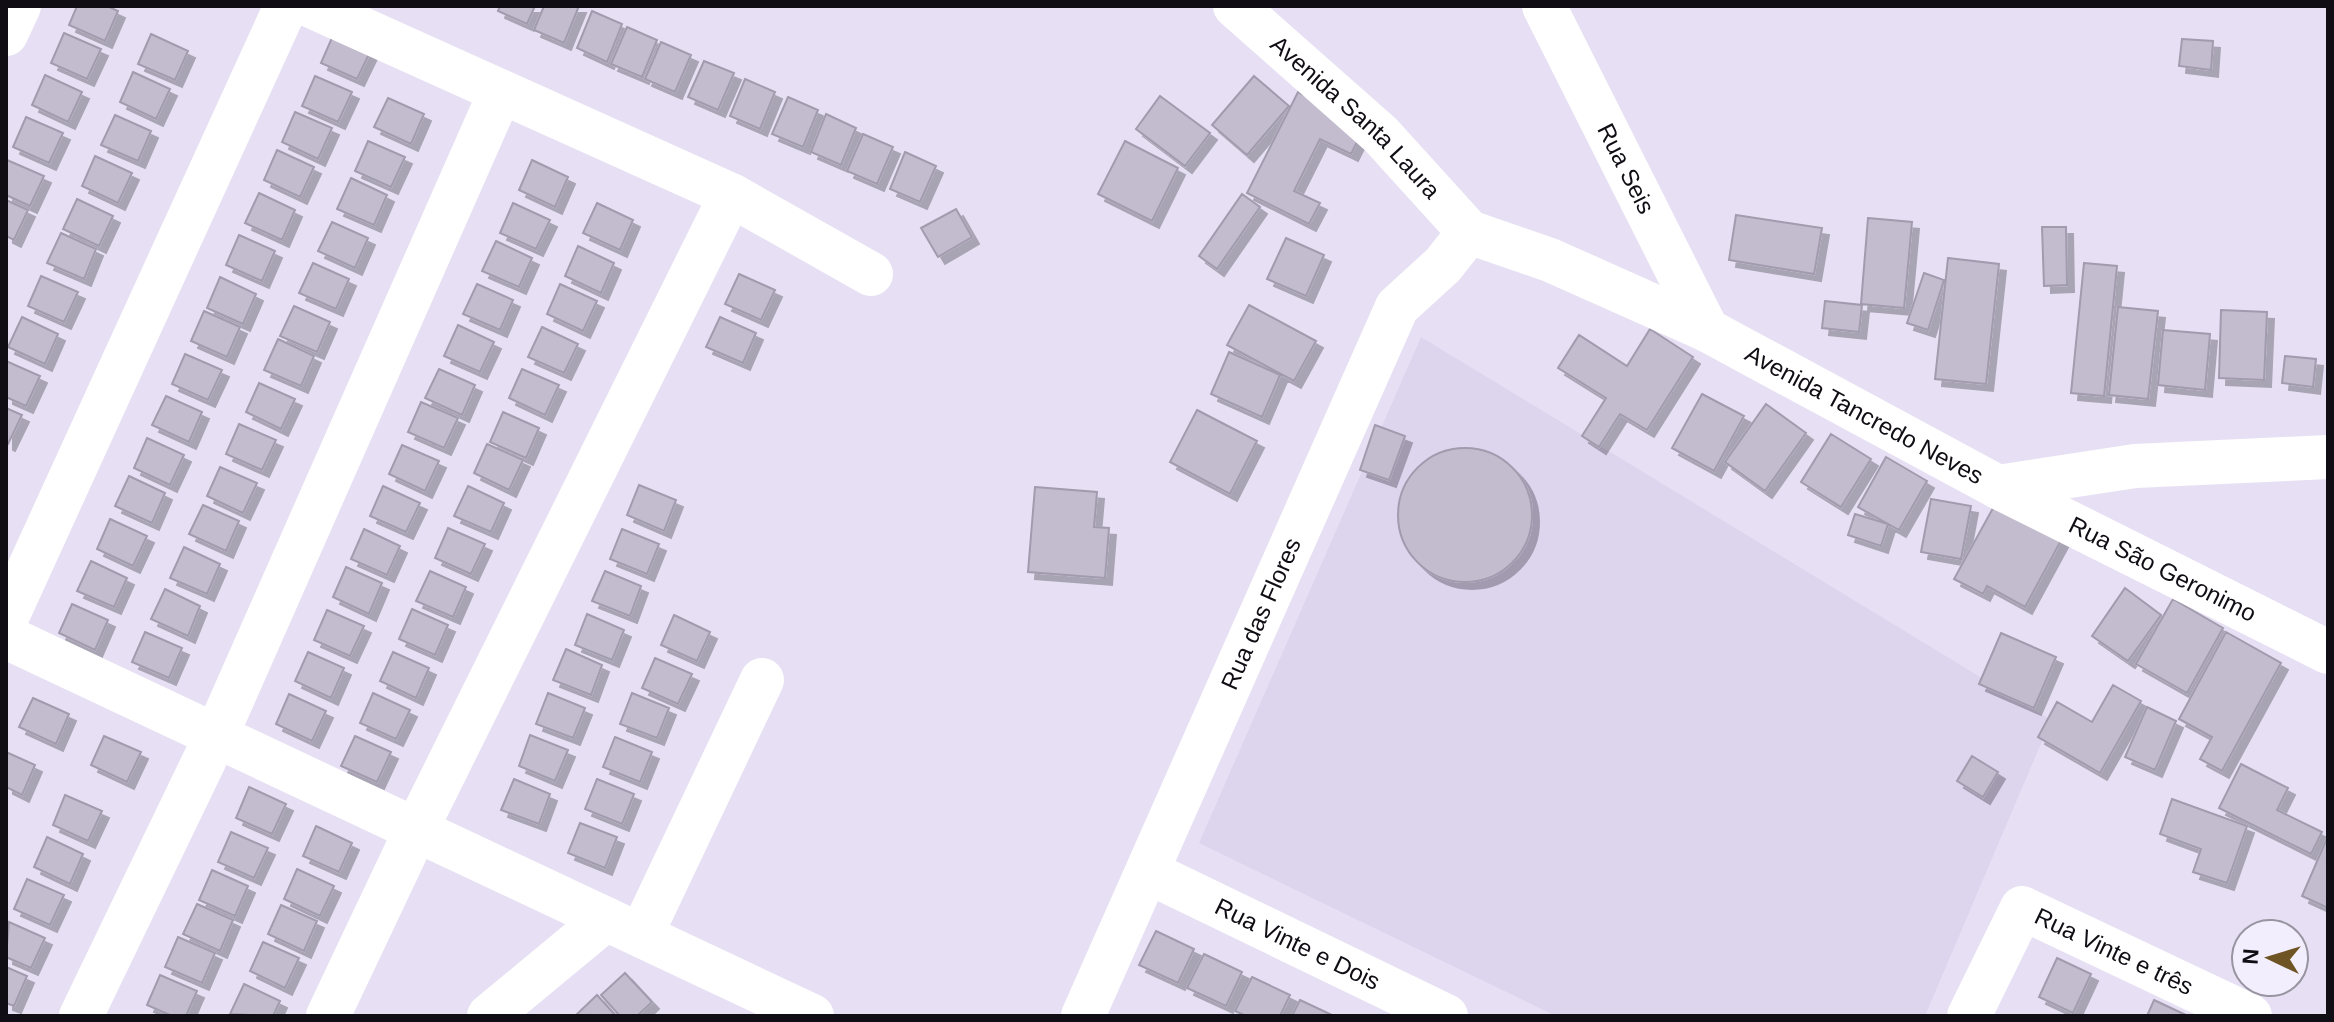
<svg xmlns="http://www.w3.org/2000/svg" width="2334" height="1022" font-family="Arial,sans-serif">
  <style>
    .built { fill: #ddd4ee }
    .building { fill: #c3bccf; stroke: #a29bae; stroke-width: 2; filter: url(#shadow) }
    .lines { fill: none; stroke-linecap: round; stroke-linejoin: round }
    .minor { stroke: #fff; stroke-width: 44 }
    .labels { text-anchor: middle; stroke-width: 8; stroke-linejoin: round; paint-order: stroke }
    .street-label { font-size: 24px; fill: #100d14; stroke: #f3eefe }
  </style>
  <defs>
    <filter id="shadow"><feDropShadow dx="7" dy="7" stdDeviation="0" flood-color="#0004"/></filter>
  </defs>
  <rect width="100%" height="100%" fill="#e7e0f4"/>
  <!-- built -->
  <path class="built" d="M1421 337 2051 720 1925 1016H1556L1199 843Z"/>
  <!-- building -->
  <path class="building" d="M77 6H107L118 11 105 41 69 25Z
    M500 6H535L527 24 498 11Z
    M544 6H579L564 43 534 30Z
    M592 11 622 24 607 62 577 48Z
    M627 27 657 40 642 77 611 64Z
    M64 33 101 49 87 79 51 63Z
    M334 33 371 50 357 79 321 63Z
    M151 34 188 51 175 80 138 64Z
    M2182 39 2213 41 2211 70 2179 66Z
    M661 42 691 55 675 92 645 79Z
    M704 61 734 73 718 110 688 97Z
    M133 72 170 89 156 119 120 102Z
    M45 75 82 92 68 122 32 105Z
    M315 76 352 92 338 122 302 106Z
    M1254 76 1289 106 1247 155 1212 125Z
    M745 79 775 92 760 129 730 116Z
    M1298 92 1365 126 1351 154 1320 139 1294 191 1320 203 1309 224 1247 193Z
    M1160 96 1210 133 1185 166 1136 129Z
    M788 97 818 110 803 147 772 134Z
    M388 98 424 114 411 144 374 127Z
    M295 112 332 128 318 159 282 142Z
    M826 114 856 128 841 165 811 152Z
    M115 115 151 131 138 161 101 145Z
    M26 117 63 133 49 163 13 147Z
    M863 134 893 147 877 184 847 171Z
    M368 141 405 157 391 187 355 171Z
    M1125 141 1178 168 1152 221 1098 194Z
    M277 150 314 167 300 197 264 180Z
    M905 152 936 166 920 202 890 189Z
    M95 156 132 173 118 203 82 186Z
    M7 160 44 176 30 206 6 195Z
    M532 160 568 177 555 207 519 190Z
    M351 178 387 195 374 225 337 209Z
    M259 193 295 210 282 240 245 223Z
    M1242 194 1260 207 1217 269 1199 256Z
    M77 199 113 216 99 246 63 229Z
    M6 200 28 210 14 240 6 236Z
    M513 203 550 220 536 249 500 233Z
    M597 203 633 220 620 250 583 233Z
    M956 209 972 237 938 257 921 228Z
    M1736 215 1822 228 1814 274 1729 260Z
    M1868 218 1912 222 1904 308 1861 304Z
    M332 222 368 238 355 268 318 251Z
    M2042 227H2066L2067 285 2044 286Z
    M61 233 96 249 84 279 47 263Z
    M239 235 275 251 262 281 226 265Z
    M1286 238 1324 255 1306 296 1267 279Z
    M496 241 532 258 519 287 482 271Z
    M578 246 614 263 601 293 565 276Z
    M1948 258 1999 264 1986 384 1935 379Z
    M313 263 349 279 336 309 299 293Z
    M2084 263 2117 266 2104 396 2071 393Z
    M1924 273 1944 280 1928 330 1907 323Z
    M739 274 775 290 761 320 725 304Z
    M41 276 78 292 64 322 28 306Z
    M220 277 256 294 243 324 207 308Z
    M477 284 513 300 500 330 463 314Z
    M560 284 597 301 583 331 547 314Z
    M1825 301 1862 305 1859 332 1822 328Z
    M1249 305 1316 341 1294 381 1227 345Z
    M294 306 330 322 317 352 280 336Z
    M2118 307 2158 311 2148 399 2109 395Z
    M2221 310 2267 312 2264 380 2219 378Z
    M204 311 240 327 227 357 191 341Z
    M22 317 58 334 45 364 8 347Z
    M720 317 756 333 743 363 706 347Z
    M458 325 494 342 480 372 444 356Z
    M542 327 578 344 564 373 528 357Z
    M1650 329 1693 357 1647 430 1620 414 1599 447 1582 436 1606 398 1558 368 1579 335 1627 366Z
    M2163 330 2210 334 2205 390 2158 385Z
    M278 339 314 356 301 386 264 370Z
    M1229 352 1280 375 1262 417 1211 394Z
    M185 354 222 370 208 400 172 384Z
    M2285 356 2316 359 2313 387 2282 383Z
    M6 361 40 376 26 406 6 397Z
    M439 369 475 385 462 415 425 398Z
    M522 369 559 385 545 415 509 398Z
    M259 383 295 399 281 429 246 412Z
    M1702 394 1744 416 1714 471 1672 448Z
    M166 396 202 412 189 442 152 425Z
    M421 402 458 418 444 448 408 432Z
    M1766 404 1806 433 1765 491 1725 462Z
    M6 408 22 415 8 444 6 443Z
    M1197 410 1257 441 1230 494 1170 462Z
    M503 412 539 428 526 458 490 442Z
    M239 424 276 440 262 470 226 454Z
    M1375 425 1405 436 1389 480 1360 470Z
    M1831 434 1871 459 1841 507 1801 482Z
    M147 438 184 455 170 485 134 468Z
    M487 444 523 460 509 490 474 473Z
    M402 445 439 461 425 491 389 474Z
    M1398 515a67 67 0 1 1 134 0a67 67 0 1 1-134 0Z
    M1886 457 1927 481 1899 530 1858 507Z
    M220 467 257 483 243 513 207 496Z
    M129 476 165 493 152 523 115 506Z
    M639 485 676 500 664 531 627 515Z
    M383 486 420 503 406 532 370 516Z
    M468 486 504 503 491 532 454 516Z
    M1035 487 1097 492 1094 527 1109 528 1105 578 1028 572Z
    M1931 499 1971 506 1961 559 1921 552Z
    M1998 499 2064 535 2025 607 1987 586 1983 594 1954 579Z
    M203 505 239 521 226 551 189 534Z
    M1855 514 1888 524 1881 546 1848 535Z
    M110 519 147 536 133 566 97 549Z
    M448 528 485 544 471 574 435 558Z
    M364 529 400 546 387 575 351 559Z
    M622 529 659 544 647 574 610 559Z
    M184 547 220 564 207 594 170 578Z
    M91 561 127 578 114 607 77 591Z
    M346 567 382 583 369 614 333 597Z
    M430 571 466 587 453 617 416 601Z
    M605 571 641 586 630 616 592 601Z
    M2125 588 2161 615 2128 661 2092 636Z
    M165 589 200 606 188 636 151 619Z
    M2173 599 2223 628 2187 693 2136 664Z
    M72 604 108 620 95 650 59 633Z
    M412 609 448 625 435 655 399 639Z
    M327 610 364 626 350 656 314 640Z
    M587 614 624 630 612 660 575 645Z
    M674 615 710 632 697 661 661 645Z
    M145 632 182 648 169 678 132 662Z
    M2226 632 2281 663 2222 771 2200 759 2212 737 2179 719Z
    M2001 633 2056 657 2034 708 1979 684Z
    M566 649 602 665 591 695 553 680Z
    M308 652 344 668 331 698 295 681Z
    M393 652 429 668 416 698 380 681Z
    M655 658 692 674 678 704 642 688Z
    M2113 685 2141 701 2100 773 2038 737 2057 702 2092 722Z
    M373 693 410 710 396 739 360 723Z
    M548 693 585 708 573 738 536 724Z
    M632 693 669 708 657 738 620 724Z
    M289 694 326 711 312 741 276 724Z
    M33 698 69 714 56 744 19 727Z
    M2147 707 2176 721 2155 770 2125 757Z
    M530 735 568 750 555 781 519 766Z
    M104 736 141 752 127 782 91 765Z
    M355 736 391 752 377 782 341 766Z
    M615 737 652 752 640 782 603 767Z
    M6 752 35 765 22 795 6 787Z
    M1972 756 1998 772 1983 797 1957 781Z
    M2241 764 2288 788 2277 810 2322 832 2311 854 2219 808Z
    M514 779 550 794 539 824 501 810Z
    M597 779 634 794 622 824 585 809Z
    M249 787 286 804 272 834 236 818Z
    M65 795 102 811 88 841 53 825Z
    M2172 799 2247 826 2227 883 2193 872 2201 849 2160 834Z
    M580 823 617 837 605 868 568 853Z
    M316 826 352 843 339 872 303 856Z
    M231 832 268 848 254 878 218 862Z
    M2328 836V908L2302 896Z
    M47 837 83 854 70 884 34 867Z
    M297 869 334 886 320 916 284 899Z
    M212 870 248 886 235 916 199 900Z
    M27 879 64 895 50 925 14 909Z
    M197 904 233 920 220 951 183 934Z
    M281 905 317 921 304 951 268 934Z
    M9 922 45 938 31 968 6 957Z
    M1156 931 1194 949 1178 983 1139 965Z
    M178 937 215 953 202 983 165 967Z
    M263 942 299 958 285 988 250 971Z
    M1204 954 1242 972 1226 1006 1187 988Z
    M2057 958 2091 974 2073 1013 2039 997Z
    M6 967 27 976 14 1006 6 1003Z
    M625 973 652 1002 637 1016H620L601 995Z
    M160 975 197 991 186 1016H172L147 1005Z
    M1252 977 1290 995 1280 1016H1246L1235 1011Z
    M244 984 280 1001 273 1016 230 1014Z
    M597 995 616 1016H575Z
    M1300 1000 1334 1016H1292Z
    M2154 1000 2188 1016H2147Z"/>
  <g class="lines">
    <!-- minor -->
    <g class="minor">
      <path d="M311 6 731 195 871 274"/>
      <path id="s1" d="M1235 6 1381 135 1469 232 1550 260 1707 330 1998 487 2135 466 2328 457"/>
      <path id="s2" d="M1544 6 1707 330"/>
      <path d="M6 34 19 6"/>
      <path id="s3" d="M1998 487 2328 652"/>
      <path d="M6 619 286 6"/>
      <path d="M6 637 812 1016"/>
      <path id="s4" d="M1148 872 1446 1016"/>
      <path d="M641 935 762 680"/>
      <path d="M81 1016 216 736 500 93"/>
      <path d="M328 1016 416 830 731 195"/>
      <path d="M489 1016 606 919"/>
      <path id="s5" d="M1083 1016 1397 307 1443 265 1469 232"/>
      <path id="s6" d="M1969 1016 2022 908 2250 1016"/>
    </g>
  </g>
  <g class="labels">
    <!-- street labels -->
    <g class="street-label">
      <text dy="8" stroke="none"><textPath href="#s1" startOffset="164">Avenida Santa Laura</textPath></text>
      <text dy="8" stroke="none"><textPath href="#s2" startOffset="182">Rua Seis</textPath></text>
      <text dy="8" stroke="none"><textPath href="#s1" startOffset="762">Avenida Tancredo Neves</textPath></text>
      <text dy="8" stroke="none"><textPath href="#s3" startOffset="184">Rua São Geronimo</textPath></text>
      <text dy="8" stroke="none"><textPath href="#s5" startOffset="440">Rua das Flores</textPath></text>
      <text dy="8" stroke="none"><textPath href="#s4" startOffset="166">Rua Vinte e Dois</textPath></text>
      <text dy="8" stroke="none"><textPath href="#s6" startOffset="222">Rua Vinte e três</textPath></text>
    </g>
  </g>
  <!-- border -->
  <rect width="2334" height="1022" fill="none" stroke="#100d14" stroke-width="16"/>
  <!-- north arrow -->
  <g transform="translate(2270 958) rotate(274)"><circle r="38" fill="#f3eefe" stroke="#9894a0" stroke-width="2"/>
  <path d="M0-6L14 30L0 20L-14 30Z" fill="#6e5425"/>
  <text y="-12" font-size="22" font-weight="bold" text-anchor="middle" fill="#100d14">N</text>
  </g>
</svg>
